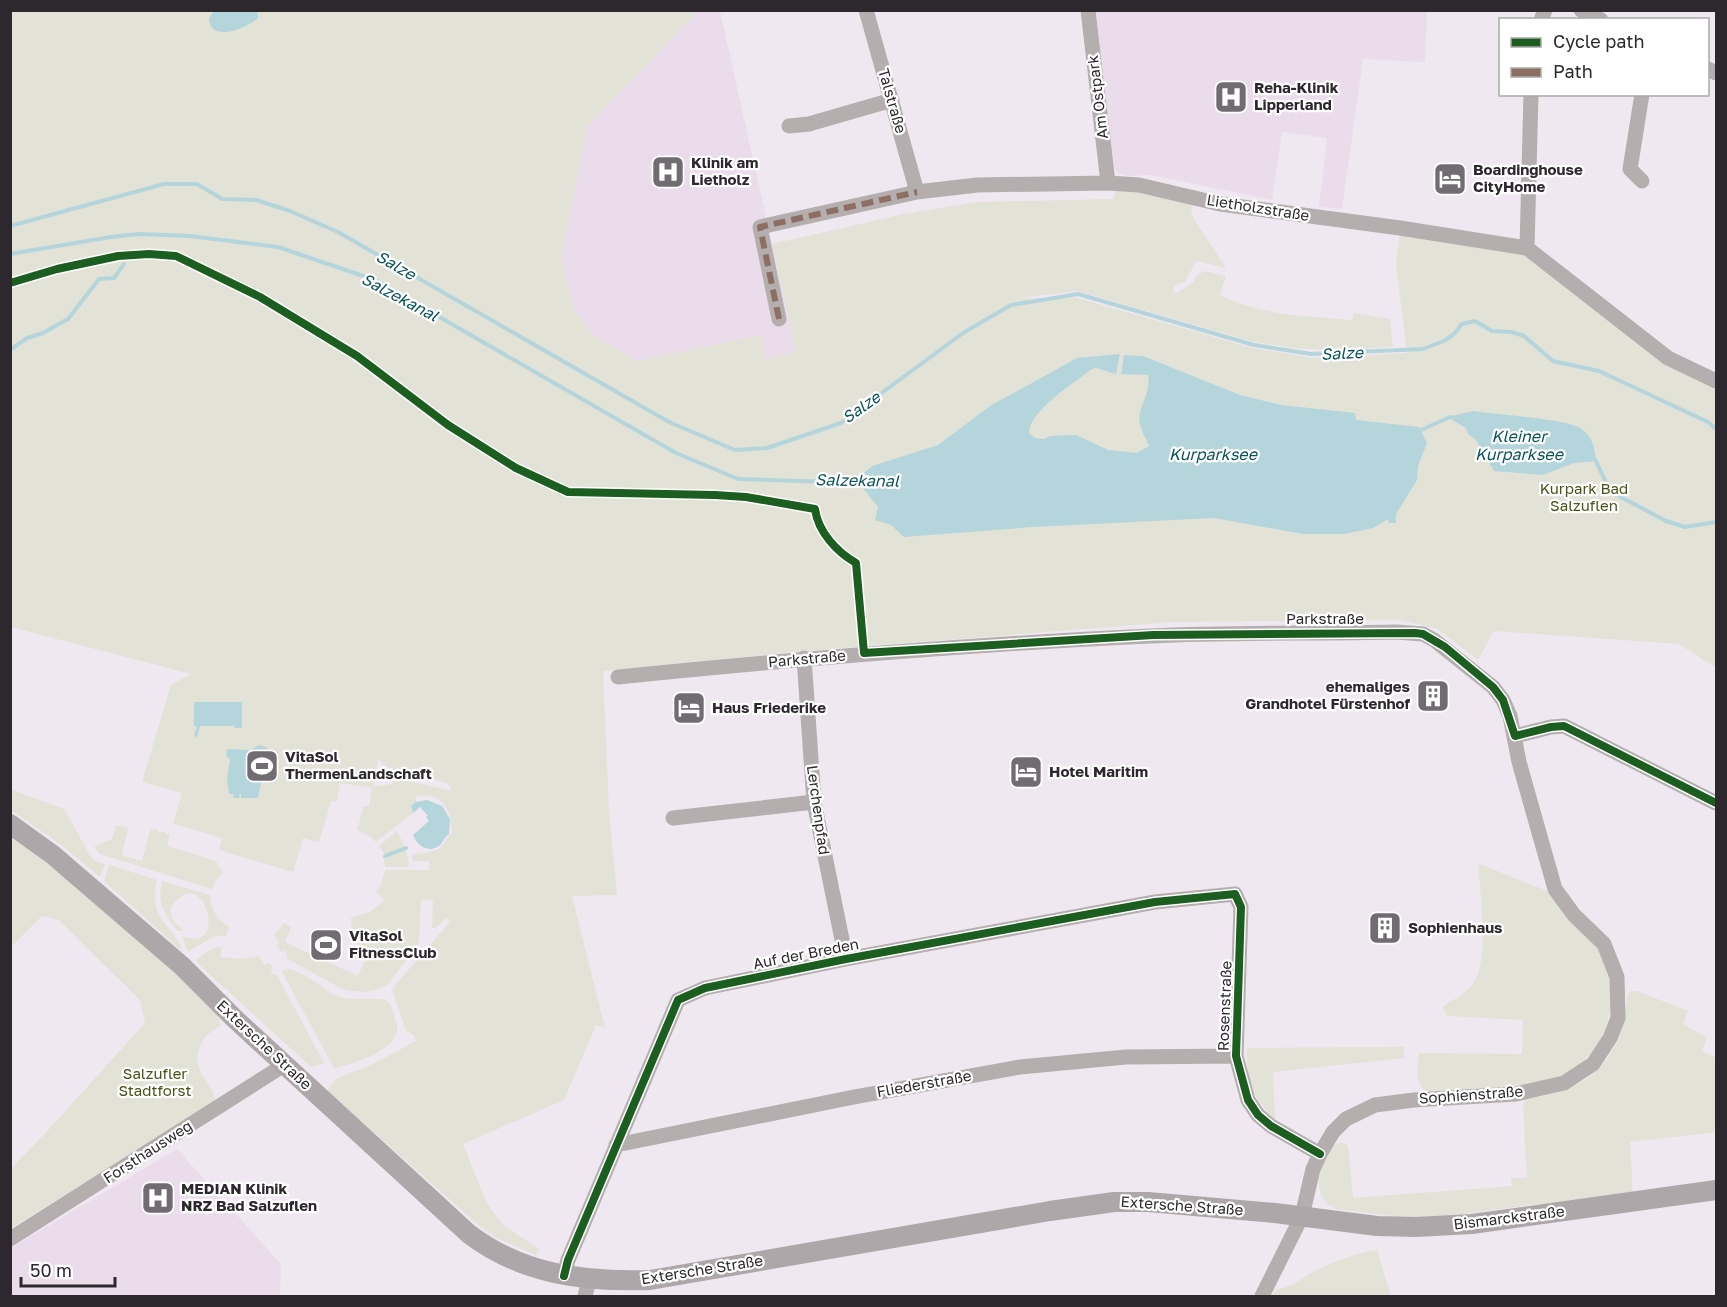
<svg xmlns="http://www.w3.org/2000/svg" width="1727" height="1307" font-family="'Golos Text',sans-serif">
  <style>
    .built { fill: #eadceb }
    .green { fill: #e2e2d7; fill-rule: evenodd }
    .water { fill: #b4d5dc }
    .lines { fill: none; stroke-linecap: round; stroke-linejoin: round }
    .stream { stroke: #b4d5dc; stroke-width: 4 }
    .minor { stroke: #b4aeaf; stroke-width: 15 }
    .major { stroke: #aea7a9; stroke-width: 20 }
    .quiet { stroke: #8d6e63; stroke-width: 6; stroke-dasharray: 12 6; stroke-linecap: butt }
    .cycleway-casing { stroke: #fff; stroke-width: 11 }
    .cycleway { stroke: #1b5e20; stroke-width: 8 }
    .labels { text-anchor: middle; stroke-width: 4.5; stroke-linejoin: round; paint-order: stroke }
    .poi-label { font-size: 15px; font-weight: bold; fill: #2d282e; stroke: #fff; text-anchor: start }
    .street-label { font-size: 15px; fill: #2d282e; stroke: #fff }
    .park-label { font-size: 15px; fill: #4a5215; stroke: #fff }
    .water-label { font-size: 16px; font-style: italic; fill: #08535c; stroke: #fff }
  </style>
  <rect width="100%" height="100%" fill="#efe8f0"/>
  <!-- built -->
  <path class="built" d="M698 11H720L796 352 765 359 760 335 637 361 593 335 574 309 561 259 587 127Z
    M1096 11H1427L1425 62 1363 59 1342 209 1319 207 1327 138 1282 132 1272 200 1152 175 1128 176 1118 173 1113 166Z
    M177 1149 281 1264 280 1296H11V1248Z"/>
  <!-- green -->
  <path class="green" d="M10 11H698L587 127 561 259 574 309 593 335 637 361 761 335 765 359 796 352 772 244 904 214 979 202 1114 199 1115 190 1156 192 1194 201 1191 211 1194 219 1226 268 1196 261 1186 281 1173 286 1175 294 1193 283 1197 275 1205 271 1226 276 1220 295C1261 316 1307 316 1352 320L1354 313 1390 319 1393 347 1331 350 1295 348 1254 342 1077 291 1018 298H1077L1253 348 1313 358 1407 353 1396 265 1400 234 1518 250 1716 386V668L1679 644 1494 631 1478 660 1436 628 1398 620 1173 622 804 651 603 671 609 811 617 895 572 896 605 1028 596 1025 564 1100 463 1144 486 1202 503 1225 539 1249 536 1255 499 1239 483 1229 327 1091 335 1079 373 1064 416 1041 413 1034 406 1031 392 989 450 922 446 918 436 928H432L433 900 421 899 419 942 417 946 389 983C376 994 359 993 342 989L286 958 288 956 284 950 281 952 276 945 279 943 274 935 284 923 291 927 285 942 358 976 370 950 349 940 352 933 351 918 370 912 385 900 376 892 381 885 385 870H429V861H413L412 855C420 853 434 853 441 847 446 843 447 836 452 832 451 809 442 792 416 797V802L411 806 413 813 376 842 366 834 357 830 364 806H369L372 788 340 783 337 801H331L319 842 303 838 293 872 219 850 222 838 173 824 182 793 142 782 171 685 191 674 11 627ZM378 759 387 767 447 783 453 791 399 779 395 780 392 784 373 787Z
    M10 789 64 809 91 857 94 860 105 864 100 877 60 844 11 810Z
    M116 825 129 828 121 855 142 861 151 827 153 831 156 829 160 833 163 831 167 835 170 833 167 846 216 861 223 873 216 880 212 889 100 854 94 847 112 839Z
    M397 831 406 849 409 867H385L384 859 386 856 379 846Z
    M11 835 136 934 215 1011 221 1025C201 1037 190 1053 203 1076 209 1085 215 1092 215 1102L11 1228V1169L49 1129 145 1023 140 1000 59 920 42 916 11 947Z
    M1478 863C1495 870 1512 877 1529 884 1535 886 1544 889 1550 893 1558 899 1564 910 1571 917 1581 929 1596 942 1602 956 1623 1001 1606 1056 1560 1076 1529 1090 1463 1089 1428 1092 1413 1084 1418 1068 1419 1053L1522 1054 1523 1020 1447 1016 1442 1007C1453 1000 1465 994 1473 984 1490 960 1480 893 1478 863Z
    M109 865 157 880C148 920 170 920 183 952L104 881Z
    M162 881 210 895C211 910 216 919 229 927L226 936H214L188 952 182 937C190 936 196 942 203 936 220 922 196 867 170 909L173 921 184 931H178C164 914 157 903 162 881Z
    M218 947H222L220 957 243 959 259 956 264 965 270 962 272 967 271 974 277 975 324 1063 311 1067 196 962V960L211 949Z
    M286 969C308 971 320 990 340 997 355 1001 371 997 386 1000 392 1005 393 1010 394 1017 396 1021 398 1026 397 1031 394 1051 351 1065 334 1068L282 972Z
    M1631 991H1637L1688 1011 1683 1024 1707 1038 1702 1051 1716 1058V1132L1630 1142 1633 1196 1530 1205 1441 1217H1400L1336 1209C1300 1196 1329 1128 1348 1146L1353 1198 1512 1186 1511 1178H1527L1523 1105 1526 1099C1572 1092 1605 1078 1621 1031 1625 1019 1625 1007 1628 995Z
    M1404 1047V1058L1273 1072 1275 1119C1251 1097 1247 1080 1247 1048Z
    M1377 1250 1391 1296H1272L1277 1289C1293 1288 1304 1276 1319 1269 1337 1260 1357 1253 1377 1250Z"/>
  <!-- water -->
  <path class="water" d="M214 11H257L258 18C247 28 210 44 209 18Z
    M1120 354 1116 374 1096 368 1092 369C1075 382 1029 411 1029 433L1035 438 1044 439 1050 436 1076 435 1108 450 1137 453 1149 446C1145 436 1137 425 1140 413 1143 400 1151 389 1148 375L1121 374 1124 355 1143 356 1240 395 1281 405 1355 413 1356 420 1419 427 1427 443 1418 466 1417 480 1396 514V523H1389L1388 519 1373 528 1344 534H1303L1214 518 1033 527 904 537 891 525 875 520 878 507 859 483 864 473 872 466 938 445 990 406 1077 358Z
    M1474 411C1497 415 1563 418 1580 428 1592 435 1595 448 1596 461L1574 463 1543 475 1494 471 1476 440 1468 434 1466 428 1447 417Z
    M194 702H242V728H234V726H200L197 737 194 736 197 726H194Z
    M259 745 267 748C272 755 271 762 264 767L252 766 260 768 261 773 256 775 261 774 262 778 258 798H241V794H239L240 798H233L234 794H229L227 778 230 759 226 756 227 749 250 750Z
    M427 800 442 806 450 819 449 834C444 837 444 841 440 845 429 854 417 846 413 835L429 821 426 817 428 816 420 807 413 813 411 806 416 802Z"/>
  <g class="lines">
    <!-- stream -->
    <path class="stream" d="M10 226 164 184H197L222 199 256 200 290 211 338 232 669 422 735 450 767 448 841 423 963 333 1011 305 1078 294 1254 345 1311 354 1423 349 1444 341 1454 334 1462 324 1475 321 1492 331 1512 332 1524 336 1553 361 1599 371 1708 422 1716 429
      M10 254 111 237 139 234 190 236 278 247 375 280 676 453 738 479 863 483
      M10 350 27 338 43 333 68 319 99 279 114 278 124 264
      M1419 431 1450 417
      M1593 458 1596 461 1607 485 1615 494 1666 521 1685 527 1716 522
      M385 856 406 848"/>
    <!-- minor -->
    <path class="minor" d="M866 10 917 192
      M1088 10 1108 183
      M1581 10 1601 20
      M1541 20 1545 10
      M1708 69 1716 73
      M789 126 809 124 892 100
      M1642 181 1630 169 1642 94
      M1527 248 1531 94
      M779 319 760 227 917 192 977 185 1108 183 1139 185 1220 204 1400 228 1527 248 1668 358 1716 381
      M804 658 814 802 846 959
      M618 677C795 659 973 644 1151 636 1233 632 1314 634 1396 632L1423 634 1434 640 1493 687 1503 700 1510 716 1519 762 1555 889 1574 915 1604 944 1617 977 1618 1018 1610 1038 1593 1064 1564 1083 1516 1094 1414 1100 1375 1105 1346 1119 1333 1132 1320 1154 1313 1169 1302 1216 1262 1296
      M1515 736 1551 727 1564 726 1716 803
      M673 818 814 802
      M616 1145 854 1097 1020 1067 1126 1057 1236 1056
      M10 1239 284 1065
      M564 1276 568 1260 678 1000 705 988 846 959 1155 902 1235 894 1241 907 1236 1056 1248 1100 1258 1115 1271 1126 1320 1154
      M585 1296 589 1280"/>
    <!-- major -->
    <path class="major" d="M10 824 53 855 182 966 236 1020 469 1234C523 1275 585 1282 650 1280L1050 1211 1114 1202H1148L1275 1213 1377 1226 1416 1227 1472 1224 1716 1190"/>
    <!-- quiet -->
    <path class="quiet" d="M779 319 760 227 917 192"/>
    <defs>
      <path id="cycleway" d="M10 283 57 269 118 256 149 254 176 256 260 297 357 356 448 425 516 468 568 492 715 495 746 497 815 509C818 532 837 552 856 563L864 653 1153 635 1415 633 1423 634 1445 647 1493 687 1503 700 1515 736 1551 727 1564 726 1716 803
        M564 1276 568 1260 678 1000 705 988 846 959 1155 902 1235 894 1241 907 1236 1056 1248 1100 1258 1115 1271 1126 1320 1154"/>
    </defs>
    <!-- cycleway casing -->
    <use href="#cycleway" class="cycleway-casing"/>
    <!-- cycleway -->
    <use href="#cycleway" class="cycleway"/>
  </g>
  <!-- icons -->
  <defs>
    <symbol id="hospital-square" viewBox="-11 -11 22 22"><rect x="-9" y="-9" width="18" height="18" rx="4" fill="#716b72" stroke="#fff"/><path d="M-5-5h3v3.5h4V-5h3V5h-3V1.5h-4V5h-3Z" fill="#fff"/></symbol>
    <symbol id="hotel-square" viewBox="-11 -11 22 22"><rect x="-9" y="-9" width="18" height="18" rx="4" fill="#716b72" stroke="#fff"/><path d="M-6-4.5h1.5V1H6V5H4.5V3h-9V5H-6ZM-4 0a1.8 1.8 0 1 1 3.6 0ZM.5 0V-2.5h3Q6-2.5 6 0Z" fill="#fff"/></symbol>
    <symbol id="building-square" viewBox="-11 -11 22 22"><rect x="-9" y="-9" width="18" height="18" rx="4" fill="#716b72" stroke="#fff"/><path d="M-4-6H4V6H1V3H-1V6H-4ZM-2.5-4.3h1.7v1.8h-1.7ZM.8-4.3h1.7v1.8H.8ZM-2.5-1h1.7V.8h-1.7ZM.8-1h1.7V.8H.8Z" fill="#fff"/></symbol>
    <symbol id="stadium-square" viewBox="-11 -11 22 22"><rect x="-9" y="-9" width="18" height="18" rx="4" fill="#716b72" stroke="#fff"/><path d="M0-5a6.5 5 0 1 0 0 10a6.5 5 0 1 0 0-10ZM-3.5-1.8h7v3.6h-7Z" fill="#fff"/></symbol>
  </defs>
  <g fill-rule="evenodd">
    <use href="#hospital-square" x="1212" y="78" width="38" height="38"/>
    <use href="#hospital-square" x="649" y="153" width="38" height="38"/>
    <use href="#hotel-square" x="1431" y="160" width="38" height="38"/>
    <use href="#building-square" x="1414" y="677" width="38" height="38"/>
    <use href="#hotel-square" x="670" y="689" width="38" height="38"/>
    <use href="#stadium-square" x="243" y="747" width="38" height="38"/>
    <use href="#hotel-square" x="1007" y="753" width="38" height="38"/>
    <use href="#building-square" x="1366" y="909" width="38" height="38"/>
    <use href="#stadium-square" x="307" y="926" width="38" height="38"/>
    <use href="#hospital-square" x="139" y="1179" width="38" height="38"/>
  </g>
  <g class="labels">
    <!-- poi labels -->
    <g class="poi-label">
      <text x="1254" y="93">Reha-Klinik<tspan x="1254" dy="17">Lipperland</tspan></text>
      <text x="691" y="168">Klinik am<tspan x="691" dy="17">Lietholz</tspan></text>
      <text x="1473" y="175">Boardinghouse<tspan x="1473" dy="17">CityHome</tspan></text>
      <text x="1410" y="692" text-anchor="end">ehemaliges<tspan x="1410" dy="17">Grandhotel Fürstenhof</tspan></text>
      <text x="712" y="713">Haus Friederike</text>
      <text x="285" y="762">VitaSol<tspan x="285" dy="17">ThermenLandschaft</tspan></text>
      <text x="1049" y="777">Hotel Maritim</text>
      <text x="1408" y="933">Sophienhaus</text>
      <text x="349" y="941">VitaSol<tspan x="349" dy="17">FitnessClub</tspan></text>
      <text x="181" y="1194">MEDIAN Klinik<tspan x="181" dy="17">NRZ Bad Salzuflen</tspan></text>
    </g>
    <!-- street labels -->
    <g class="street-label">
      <text transform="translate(1098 97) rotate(-97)" y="5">Am Ostpark</text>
      <text transform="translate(892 101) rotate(74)" y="5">Talstraße</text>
      <text transform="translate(1258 208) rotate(9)" y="5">Lietholzstraße</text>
      <text x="1325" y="624">Parkstraße</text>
      <text transform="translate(807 659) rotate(-5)" y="5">Parkstraße</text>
      <text transform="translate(818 810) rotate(82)" y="5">Lerchenpfad</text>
      <text transform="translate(806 954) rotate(-11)" y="5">Auf der Breden</text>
      <text transform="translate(1225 1006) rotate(-88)" y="5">Rosenstraße</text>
      <text transform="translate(264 1045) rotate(43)" y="5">Extersche Straße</text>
      <text transform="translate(924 1084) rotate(-10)" y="5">Fliederstraße</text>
      <text transform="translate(1471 1095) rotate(-4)" y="5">Sophienstraße</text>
      <text transform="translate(148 1152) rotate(-33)" y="5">Forsthausweg</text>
      <text transform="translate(1182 1206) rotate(4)" y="5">Extersche Straße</text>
      <text transform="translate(1509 1218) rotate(-7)" y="5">Bismarckstraße</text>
      <text transform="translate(702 1270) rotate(-9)" y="5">Extersche Straße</text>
    </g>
    <!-- park labels -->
    <g class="park-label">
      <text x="1584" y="494">Kurpark Bad<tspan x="1584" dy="17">Salzuflen</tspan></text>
      <text x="155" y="1079">Salzufler<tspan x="155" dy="17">Stadtforst</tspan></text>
    </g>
    <!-- water labels -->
    <g class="water-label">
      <text transform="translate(396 265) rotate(30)" y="6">Salze</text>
      <text transform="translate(400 297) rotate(28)" y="6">Salzekanal</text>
      <text transform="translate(1342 353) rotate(-3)" y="6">Salze</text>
      <text transform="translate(861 407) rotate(-35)" y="6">Salze</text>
      <text x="1519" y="442">Kleiner<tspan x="1519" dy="18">Kurparksee</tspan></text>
      <text x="1213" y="460">Kurparksee</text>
      <text transform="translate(857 480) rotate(1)" y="6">Salzekanal</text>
    </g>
  </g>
  <!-- border -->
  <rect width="1727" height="1307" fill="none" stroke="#2d282e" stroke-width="24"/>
  <!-- legend -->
  <rect x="1499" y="18" width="210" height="78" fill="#ffffff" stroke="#aba9ab" stroke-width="1.5"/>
  <rect x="1511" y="38" width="30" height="9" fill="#1b5e20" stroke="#aba9ab" stroke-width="1.5"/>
  <text x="1553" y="48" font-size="18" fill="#2d282e">Cycle path</text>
  <rect x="1511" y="68" width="30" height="9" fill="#8d6e63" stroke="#aba9ab" stroke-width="1.5"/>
  <text x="1553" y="78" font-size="18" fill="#2d282e">Path</text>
  <!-- scale -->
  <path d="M21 1277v9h94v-9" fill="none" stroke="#2d282e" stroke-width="3"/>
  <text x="30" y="1277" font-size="18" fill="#2d282e" stroke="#ffffff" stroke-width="4.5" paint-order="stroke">50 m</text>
</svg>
